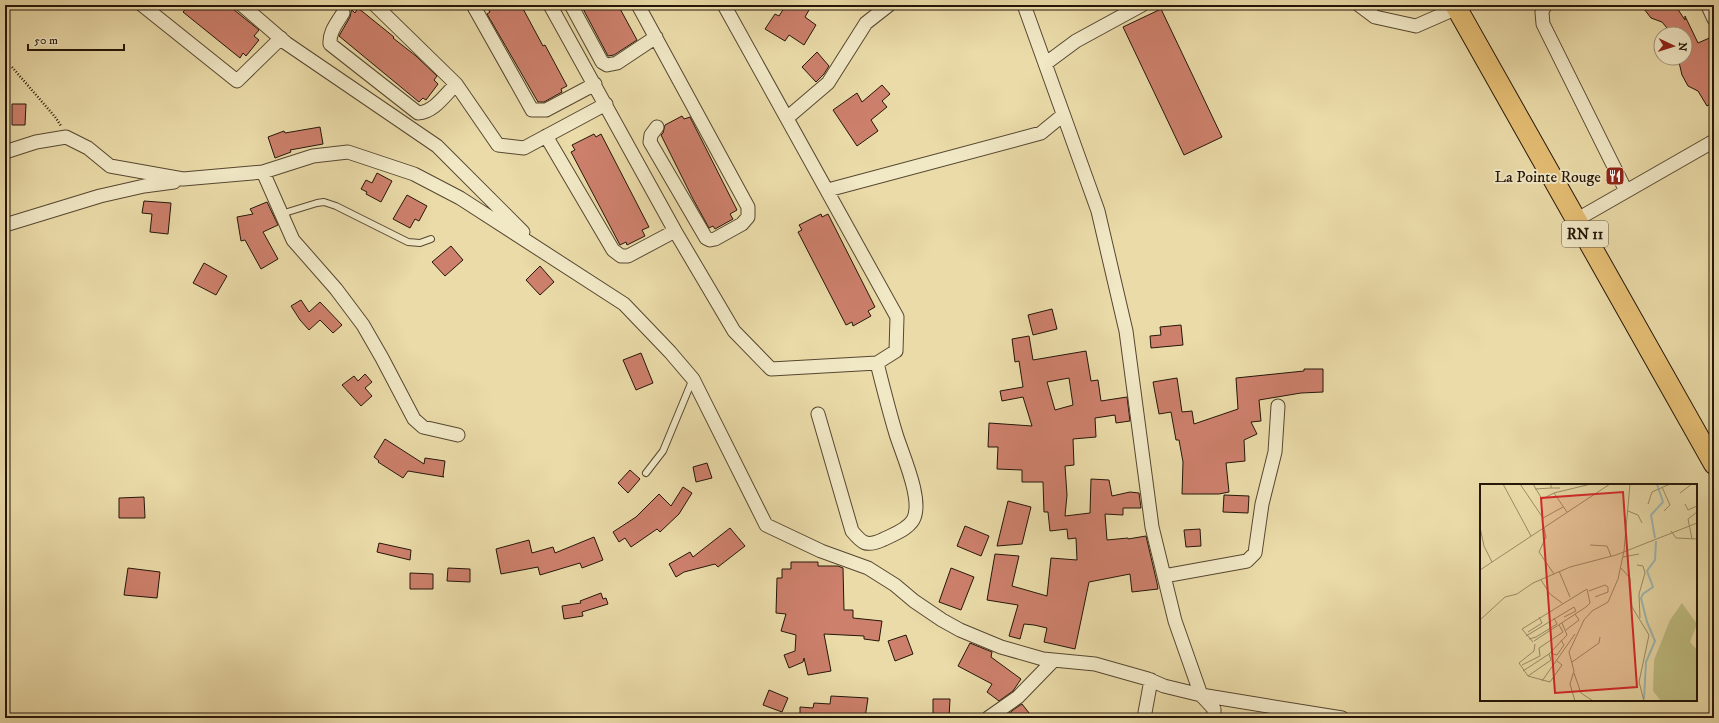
<svg xmlns="http://www.w3.org/2000/svg" width="1719" height="723" font-family="'IM FELL DW Pica',serif">
  <style>
    .building { fill: #cd806c; stroke: #241608; fill-rule: evenodd }
    .lines { fill: none; stroke-linecap: round; stroke-linejoin: round }
    .service-casing { stroke: #564730; stroke-width: 8 }
    .minor-casing { stroke: #564730; stroke-width: 15 }
    .primary-casing { stroke: #241608; stroke-width: 22 }
    .path { stroke: #241608; stroke-width: 2.5; stroke-dasharray: 1 2; stroke-linecap: butt }
    .service { stroke: #f1e8c6; stroke-width: 6 }
    .minor { stroke: #f1e8c6; stroke-width: 13 }
    .primary { stroke: #e5be74; stroke-width: 20 }
    .labels { text-anchor: middle; stroke-width: 4; stroke-linejoin: round; paint-order: stroke }
    .shield { fill: #f1e8c6; stroke: #625541; stroke-width: 1 }
    .shield-label { font-size: 15px; font-weight: bold; fill: #241608 }
    .poi-label { font-size: 16px; fill: #241608; stroke: #f1e8c6; text-anchor: end }
    .inset-river { fill: none; stroke: #9eb8b4; stroke-width: 2 }
    .inset-road { fill: none; stroke: #9b8c68; stroke-width: 1 }
    .view { fill: #d62828; fill-opacity: 0.15; stroke: #d62828; stroke-width: 2 }
    .inset-edge { fill: none; stroke: #241608; stroke-width: 2 }
  </style>
  <rect width="100%" height="100%" fill="#eadba8"/>
  <filter id="stains"><feTurbulence type="fractalNoise" baseFrequency=".005" numOctaves="4"/><feColorMatrix values="0 0 0 0 .2 0 0 0 0 .09 0 0 0 0 .02 0 0 0 .5 -.17"/></filter>
  <radialGradient id="worn" r=".72"><stop offset=".6" stop-color="#630" stop-opacity="0"/><stop offset="1" stop-color="#630" stop-opacity=".3"/></radialGradient>
  <!-- building -->
  <path class="building" d="M189 5H228L259 30 254 36 259 40 246 56 243 53 240 58 183 12Z
    M486 5H521L543 46 545 45 567 86 561 89 562 92 544 102H538L487 14 490 12Z
    M581 5H618L637 40 614 55 608 56Z
    M786 5H801L809 10 805 17 816 25 804 45 789 35 785 41 765 29 775 14 779 16Z
    M1641 5H1675L1685 20V16L1698 43 1714 36V102L1707 106 1698 91 1688 86 1682 75 1678 58H1685V34H1672L1662 22 1651 18Z
    M358 8 394 37 393 38 416 56 437 76 434 80 438 84 426 100 423 98 419 102 339 36 350 17 351 12 352 10 355 13Z
    M1161 9 1222 137 1184 155 1123 27Z
    M817 52 829 66 824 74 816 82 802 67Z
    M882 85 890 94 882 101 887 107 871 120 878 131 857 146 833 110 857 93 862 102Z
    M12 104H26L25 125H12Z
    M682 116 684 119 690 117 737 210 730 214 733 219 715 229 713 226 709 228 693 199 661 135 663 133 665 125Z
    M320 127 323 144 290 150 291 152 275 158 268 137 284 131 285 133Z
    M594 134 596 137 601 134 649 227 642 230 645 236 627 245 626 242 620 245 571 152 575 150 572 145Z
    M377 173 392 181 381 202 366 194 367 192 361 189 366 180 372 183Z
    M407 195 427 206 419 221 415 219 410 228 393 219Z
    M144 201 171 203 168 234 150 232 152 214 142 213Z
    M267 202 278 225 263 232 278 259 261 269 245 240 241 241 237 217 253 214 250 209Z
    M821 214 822 217 828 214 875 307 868 311 871 316 853 326 852 322 846 325 798 232 802 230 799 225Z
    M451 246 463 260 445 276 432 262Z
    M204 263 227 276 216 295 193 283Z
    M540 266 554 282 540 295 526 280Z
    M301 300 309 312 320 302 342 325 333 333 320 320 309 330 300 320 291 306Z
    M1052 309 1057 329 1033 335 1028 315Z
    M1181 325 1183 345 1151 348 1150 336 1161 335 1160 327Z
    M1029 336 1033 360 1086 351 1091 381 1098 380 1101 401 1127 397 1130 421 1116 423 1115 415 1095 418 1096 437 1073 439 1074 465 1065 466 1067 495 1065 516 1090 513 1091 479 1109 480 1112 496 1130 492 1139 493 1141 508H1123V515L1105 514 1107 540 1128 538V539L1146 536 1157 583 1158 589 1132 592 1130 574 1089 582 1075 649 1044 642 1047 628 1034 625 1024 624 1020 639 1009 636 1018 605 987 600 995 554 1019 556 1012 586 1047 596 1051 558 1077 560 1076 538 1068 539 1067 529 1050 531 1048 512H1044L1043 482H1022V470L997 469 998 447H988L989 423 1032 426 1023 397 1002 401 1000 391 1023 387 1019 361 1015 362 1012 339ZM1069 378 1073 405 1055 410 1047 382Z
    M641 353 653 383 636 390 623 360Z
    M1304 369H1323V392L1301 393 1259 400 1261 421 1251 422 1257 434 1244 440 1245 461 1226 463 1229 492 1219 494H1182L1183 462 1179 440H1176L1171 412 1159 414 1153 382 1177 378 1182 412 1192 411 1194 424 1238 409 1236 378 1304 371Z
    M365 374 372 382 365 388 372 396 361 406 342 385 354 376 358 381Z
    M385 439 424 464 425 458 445 461 443 476 444 477 408 471 403 478 378 462 379 461 374 457Z
    M707 463 712 478 696 482 693 467Z
    M630 470 640 479 628 493 618 483Z
    M683 487 692 493 679 514 660 532 657 529 631 547 625 538 619 542 613 532 636 517 659 494 671 506Z
    M1224 495 1249 496 1248 513 1223 512Z
    M144 497 145 518H119V498Z
    M1008 501 1031 507 1022 544 997 546Z
    M965 526 989 536 981 556 957 546Z
    M730 528 745 546 718 567 715 564 684 572 676 577 669 564 690 552 693 557Z
    M1200 529 1201 546 1186 547 1184 530Z
    M594 537 603 560 582 568 580 563 540 575 538 567 501 574 496 549 529 540 532 553 553 547 555 553Z
    M379 543 411 550 410 560 377 552Z
    M791 562H818V566H838L843 568 844 610H853V618L882 621 879 641 864 639V636L824 634 831 671 808 675 804 658 803 662 789 668 784 655 795 651 796 635 781 631 786 614 776 613 777 578H782V569H791Z
    M128 568 160 572 157 598 124 595Z
    M448 568 470 569V582L447 581Z
    M951 568 974 577 961 610 939 602Z
    M410 573 433 574V589H410Z
    M601 593 603 599 606 598 608 604 582 612 583 616 564 619 562 606 581 603 580 601Z
    M906 635 913 654 895 661 888 641Z
    M970 643 992 652 991 657 1021 679 1013 691 999 701 987 692 992 684 958 666Z
    M769 690 788 698 782 712 763 705Z
    M831 696 868 698 865 718H800V707L813 708 814 703 830 704Z
    M933 699H950L949 718H933Z
    M1022 704 1033 718H1004L1013 710Z"/>
  <g class="lines">
    <defs>
      <path id="service" d="M281 214 317 203 324 202 336 206 408 242 420 243 431 239
        M646 473 663 451 692 381"/>
      <path id="minor" d="M142 5 237 81 281 38
        M242 5 286 43 437 146 523 232
        M375 5 456 84 498 145 524 148 606 104
        M473 5 532 110H546L595 84
        M550 5 675 231 734 331 771 369 877 363 896 351 897 317 724 5
        M571 5 602 62 607 65 617 63 656 37
        M638 5 748 207V217L742 224 715 239 710 240 706 238 650 142 651 135 657 127
        M1024 5 1098 211 1126 331 1152 527 1175 621 1201 695 1214 709V718
        M1359 5 1375 17 1416 26 1457 8
        M1545 5 1542 12 1543 24 1626 191
        M1710 5 1708 6 1714 19
        M343 13C337 23 329 32 330 44L418 113C434 112 445 95 456 84
        M1045 64 1076 41 1142 5
        M787 118 828 83 866 23 889 5
        M546 136 613 250 621 256H628L675 231
        M5 152 36 142 66 137 88 148 110 166 183 179 263 172 313 156 348 152 414 174 460 198 624 304 670 352 693 379 766 525 821 551 868 568 895 585 914 601 942 620 960 630 1001 647 1043 659 1095 664 1148 679 1164 686 1201 695 1342 718
        M263 172 293 240 336 289 363 325 382 358 414 419 423 427 458 435
        M828 190 1041 133 1063 115
        M1576 220 1714 141
        M5 225 100 196 144 186 174 182
        M818 414 852 531C862 543 866 547 882 540 892 535 907 530 913 520 924 501 902 454 896 434 889 411 883 387 877 363
        M1164 576 1247 561 1255 553 1262 504 1275 452 1278 406
        M988 718 1018 697 1054 660
        M1144 718 1151 680"/>
      <path id="primary" d="M1455 5 1714 464"/>
    </defs>
    <!-- service casing -->
    <use href="#service" class="service-casing"/>
    <!-- minor casing -->
    <use href="#minor" class="minor-casing"/>
    <!-- primary casing -->
    <use href="#primary" class="primary-casing"/>
    <!-- path -->
    <path class="path" d="M12 67 56 118 61 126"/>
    <!-- service -->
    <use href="#service" class="service"/>
    <!-- minor -->
    <use href="#minor" class="minor"/>
    <!-- primary -->
    <use href="#primary" class="primary"/>
  </g>
  <!-- icons -->
  <defs>
    <symbol id="restaurant-square" viewBox="-11 -11 22 22"><rect x="-9" y="-9" width="18" height="18" rx="4" fill="#8f2418" stroke="#f1e8c6"/><path d="M-5-6h1v4h1v-4h1v4h1v-4h1v5L-1.5 .5V6h-2V.5L-5-1ZM5-6V6H3V1.5H1.5Q1.5-4 5-6Z" fill="#fff"/></symbol>
  </defs>
  <g fill-rule="evenodd">
    <use href="#restaurant-square" x="1604" y="165" width="22" height="22"/>
  </g>
  <g class="labels">
    <!-- shield labels -->
    <rect class="shield" x="1562" y="221" width="46" height="26" rx="3"/>
    <g class="shield-label">
      <text x="1585" y="239">RN 11</text>
    </g>
    <!-- poi labels -->
    <g class="poi-label">
      <text x="1601" y="182">La Pointe Rouge</text>
    </g>
  </g>
  <!-- overview -->
  <g transform="translate(1480 484)">
    <rect width="217" height="217" fill="#eadba8"/>
    <path d="M202 119 217 140 210 158 217 166V217H181L173 207 174 176 190 136Z" fill="#bfbe82"/>
    <path class="inset-river" d="M175 54 171 31 183 18 177 0M164 215 166 178 175 157 167 138 161 114 163 110 173 103 167 87 175 76 176 57"/>
    <path class="inset-road" d="M23 0 51 52M40 0 63 34 83 23M53 0 62 15 74 9 87 28M71 0V4H80M182 3 190 21 184 27M55 5 71 4M74 9 111 0M200 9 212 0M168 20 172 8 190 0M205 20 208 26 217 22M148 27 158 31 162 39M0 43 4 62 12 78M64 44 66 53 59 68 74 90M191 47 196 54 217 55M212 55 208 35 217 28M110 61 127 62 131 72M143 73 159 70M157 81 163 82 165 89 159 110 160 134M141 84 150 94 152 123 169 151 159 198 164 217M0 86 130 0M79 87 90 113M61 96 70 110 82 119M109 107 125 101 128 103V108L115 113M0 136 25 113 37 110 53 99 90 83 136 71 217 39M86 146 99 136 95 130M48 148 62 139 59 133M46 152 94 123 96 127 84 133M49 155 56 153 77 140 74 134M53 158 42 145 107 105 110 119 106 123 54 157M55 160 54 167 39 179 48 192 70 198 82 181 77 177M73 170 77 171 84 161 81 156M92 178 119 159 120 153M42 181 60 172 59 164 83 148 79 141M43 187 69 170 87 151 82 139M94 189 101 209 113 217M48 192 71 176 69 170M62 197 95 150M95 217 90 200 94 187 89 168 104 136 112 127 128 118 138 95 144 67 150 0"/>
    <path class="view" d="M143 8 157 203 75 209 61 14Z"/>
    <rect width="217" height="217" class="inset-edge"/>
  </g>
  <!-- margin -->
  <rect width="1719" height="723" fill="none" stroke="#eadba8" stroke-width="20"/>
  <rect x="6" y="6" width="1707" height="711" fill="none" stroke="#241608" stroke-width="2"/>
  <rect x="10" y="10" width="1699" height="703" fill="none" stroke="#241608"/>
  <!-- north arrow -->
  <g transform="translate(1673 46) rotate(94)"><circle r="19" fill="#f1e8c6" stroke="#9f947a"/>
  <path d="M0-3L7 15L0 10L-7 15Z" fill="#8f2418"/>
  <text y="-6" font-size="11" font-weight="bold" text-anchor="middle" fill="#241608">N</text>
  </g>
  <!-- scale -->
  <path d="M28 44v6h96v-6" fill="none" stroke="#241608" stroke-width="2"/>
  <text x="34" y="44" font-size="12" fill="#241608" stroke="#f1e8c6" stroke-width="3" paint-order="stroke">50 m</text>
  <rect width="100%" height="100%" filter="url(#stains)"/>
  <rect width="100%" height="100%" fill="url(#worn)"/>
</svg>
